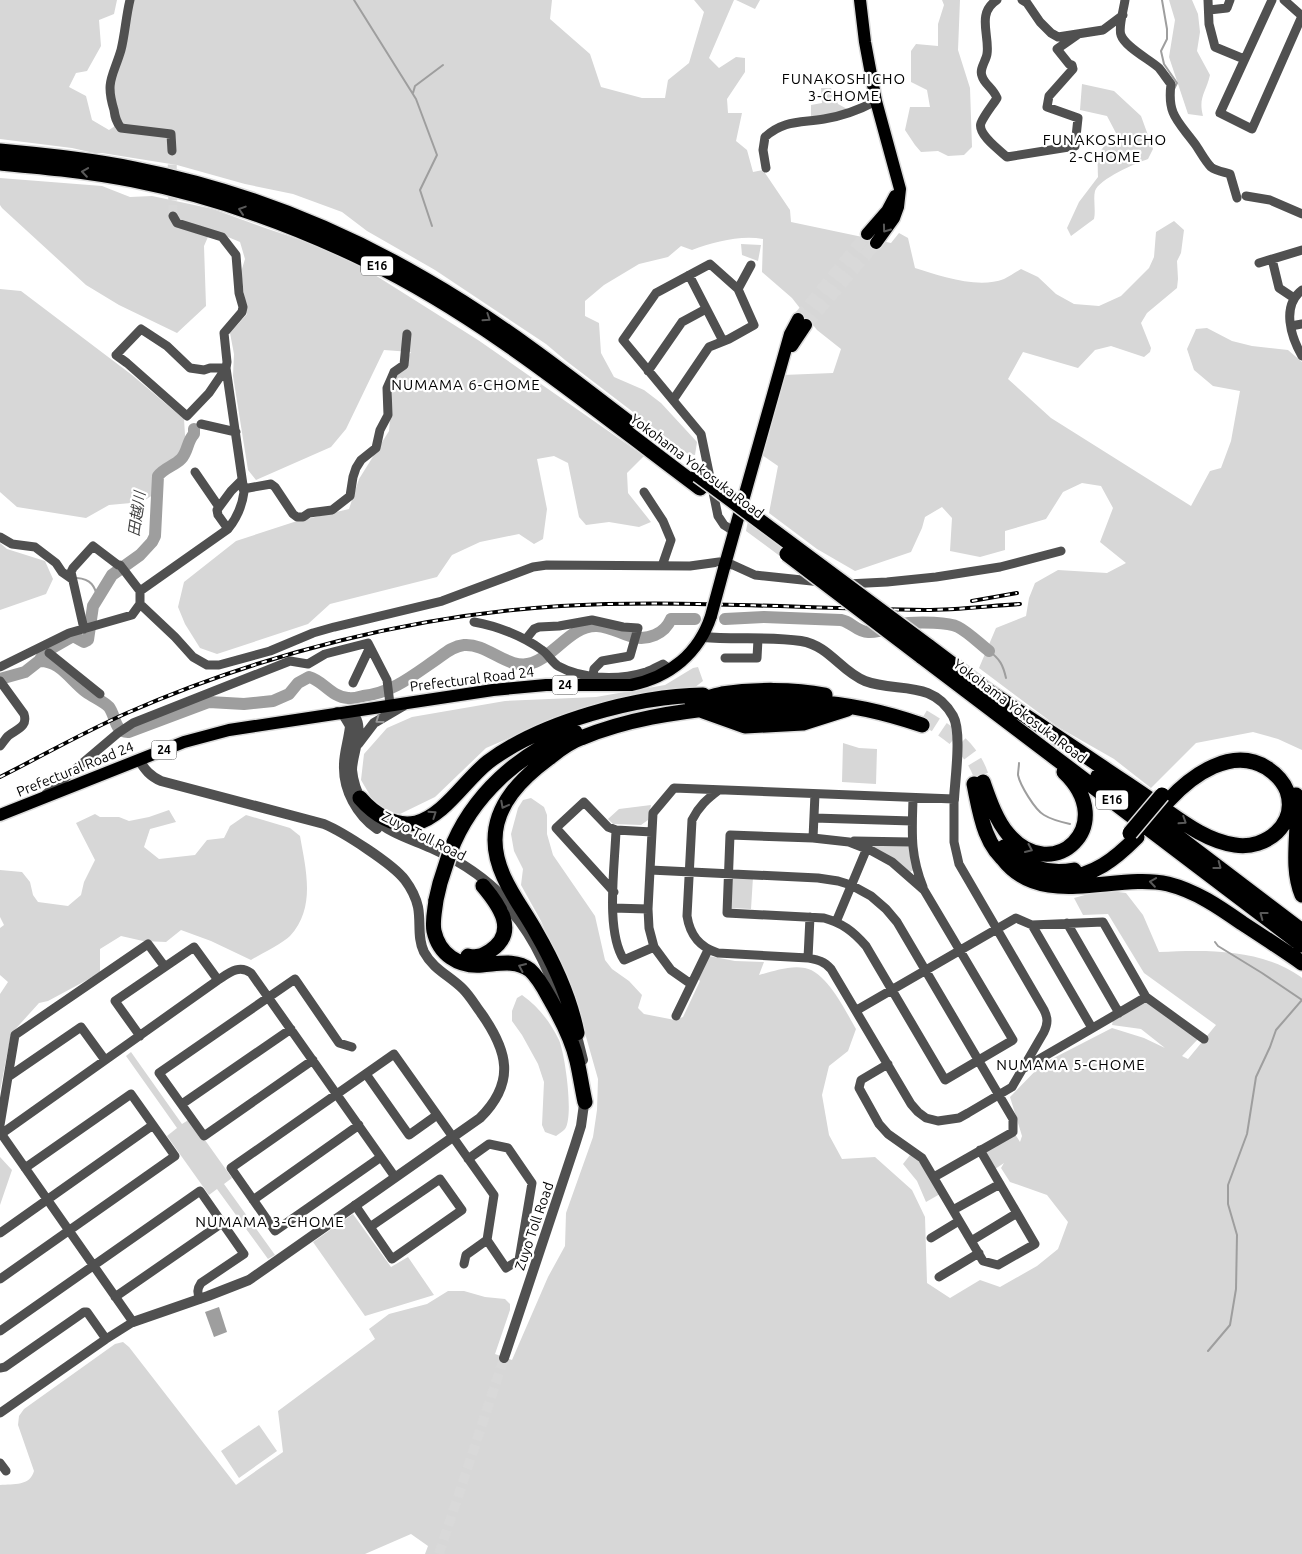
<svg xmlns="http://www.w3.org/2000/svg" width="1302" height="1554" font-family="Ubuntu,'Noto Sans JP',sans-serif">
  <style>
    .green { fill: #d7d7d7 }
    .water { fill: #9e9e9e }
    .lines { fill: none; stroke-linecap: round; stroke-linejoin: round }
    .stream { stroke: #9e9e9e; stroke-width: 2 }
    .river { stroke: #9e9e9e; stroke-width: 12 }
    .minor-tunnel { stroke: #d9d9d9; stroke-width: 9; stroke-dasharray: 9 4.5; stroke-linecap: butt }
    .tertiary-tunnel { stroke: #d9d9d9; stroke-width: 10; stroke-dasharray: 10 5; stroke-linecap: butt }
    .primary-tunnel { stroke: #d9d9d9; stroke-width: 12; stroke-dasharray: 12 6; stroke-linecap: butt }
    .motorway-tunnel { stroke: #d9d9d9; stroke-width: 15; stroke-dasharray: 15 8; stroke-linecap: butt }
    .primary-casing { stroke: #dbdbdb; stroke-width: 15 }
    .motorway-casing { stroke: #dbdbdb; stroke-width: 18 }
    .minor { stroke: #505050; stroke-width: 9 }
    .tertiary { stroke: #505050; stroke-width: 10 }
    .primary { stroke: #000; stroke-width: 12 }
    .motorway { stroke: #000; stroke-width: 15 }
    .rail-casing { stroke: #000; stroke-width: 4 }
    .rail { stroke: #fff; stroke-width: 2; stroke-dasharray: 5.5; stroke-linecap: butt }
    .primary-bridge-casing { stroke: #dbdbdb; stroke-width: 15; stroke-linecap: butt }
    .motorway-bridge-casing { stroke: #dbdbdb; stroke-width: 18; stroke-linecap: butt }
    .primary-bridge { stroke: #000; stroke-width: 12 }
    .motorway-bridge { stroke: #000; stroke-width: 15 }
    .oneway { stroke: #595959 }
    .oneway2 { stroke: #969696 }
    .labels { text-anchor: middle; stroke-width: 4.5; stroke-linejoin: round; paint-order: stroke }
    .shield { fill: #fff; stroke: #4c4c4c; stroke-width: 1 }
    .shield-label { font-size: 12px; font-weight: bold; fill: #000 }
    .street-label { font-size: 14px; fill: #000; stroke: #fff }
    .neighbourhood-label { font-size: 15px; letter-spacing: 1px; fill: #000; stroke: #fff }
    .water-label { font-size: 15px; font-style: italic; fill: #3f3f3f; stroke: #fff }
  </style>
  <rect width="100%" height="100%" fill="#fff"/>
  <!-- green -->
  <path class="green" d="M0 0H117L114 14 99 20 101 46 87 71 76 73 69 87 86 96 92 120 109 130 121 122 112 89 134 0H552L550 19 590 54 601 87 642 98H665L668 80 689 63 704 12 694 0H734L709 58 719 68 736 57 745 58V72L727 99 728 113H742L736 141 747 150 753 172 763 170 790 210 791 222 891 243 899 233 908 238 915 268C940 276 978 289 1004 279 1010 276 1016 272 1021 269L1038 277 1056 294 1074 304 1099 306 1121 296 1149 268 1154 257 1156 232 1174 221 1184 230 1181 253 1177 261 1178 279 1177 288 1147 313 1141 323 1151 348 1150 352 1144 357 1111 346 1095 350 1078 368 1023 352 1008 379 1051 418 1191 506 1210 471 1221 468 1231 441 1240 391 1213 386 1194 370 1187 349 1196 329 1207 328 1232 341 1252 346 1288 350 1302 362V750L1278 739 1253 732 1196 743 1151 788 1114 759 1058 727 979 668 996 628 1026 616 1029 598 1035 583 1058 570 1107 573 1126 563 1100 542 1113 508 1101 486 1082 483 1063 492 1046 519 1005 531V550L980 557 950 551 952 518 942 507 925 517 922 528 911 552 855 571 817 549 769 513 778 466 762 455 783 375 833 373 841 349 817 330 792 298 762 272 763 239C740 235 714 242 692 250L681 246 668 257 639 264 604 285 585 301V316L599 323 601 353 614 377 644 390 661 403 697 442 695 455 688 454 565 360 546 344 435 270 367 231 342 212 293 194 245 184 177 165 102 153H94L72 148 0 139Z
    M736 0H760L755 9Z
    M942 0H960L958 50 970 88 972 147 964 155 948 156 938 151 921 152 915 145 905 130 910 107H930L927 90 911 82V51L916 44 938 46V24L944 5Z
    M1169 0H1192L1198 14 1200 32 1197 51 1210 75C1206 93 1198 97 1203 116L1188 114 1169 57 1175 20Z
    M1082 84 1114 91 1141 116 1153 149 1148 159C1136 163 1099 179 1095 191 1093 199 1096 210 1094 219L1071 236 1067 228 1079 202 1098 177C1097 153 1098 150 1117 135L1107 116 1080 110Z
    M821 88H831L838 104 849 110 821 117 811 116V105L822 103Z
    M0 178 102 186 130 197 152 196 213 209 268 229 340 253 478 340 644 456 627 473 628 493 651 522 639 527 609 522 586 525 579 517 568 463 554 456 537 459 547 509 543 539 534 544 519 534 480 542 452 555 437 577 330 604 308 624 217 654 200 648 185 624 178 607 184 582 236 541 294 522 349 509 359 479 389 431 393 383 411 352 384 350 346 429 331 447 256 480 248 470 233 376 234 354 230 333 247 314 241 272 245 259 240 242 211 230 204 246 206 306 177 333 119 305 86 285 2 208 0 205Z
    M741 244 761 245 758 261 742 255Z
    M0 289 21 291 132 375 184 419 186 451 162 474 156 493 142 502 109 505 86 518 17 507 0 492Z
    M751 506 845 577 804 574 746 531Z
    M0 543 7 549 45 561 53 579 46 594 0 610Z
    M698 667 703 681 694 688 647 696 535 727 486 748 435 797 400 814 378 809 361 780 364 754 387 728 412 717 505 701 596 697 665 685 693 668Z
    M843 743 859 748 877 749 876 784 842 782Z
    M531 798 544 807 547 815V834L553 855 595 916 605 960 612 969 629 981 642 995 638 1008 644 1014 675 1020 683 1017 700 981 698 979 709 956 735 961 764 962 759 975C774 971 790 965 805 968 827 972 846 1012 856 1029L848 1051 829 1066 822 1095 829 1135 842 1159 875 1157 912 1190 925 1217 927 1283 950 1298 980 1280 1000 1287 1037 1266 1058 1249 1068 1222 1047 1195 1010 1182 1001 1168 1004 1163 995 1169 985 1152 1015 1134 1020 1142 1022 1136 1010 1097 1042 1064 1112 1028 1144 1038 1165 1048 1141 1029 1112 1025 1113 1020 1147 1002 1198 1039 1182 1056 1188 1059 1216 1025 1144 973 1108 914 1083 915 1074 898 1103 890 1126 893 1143 915 1159 952C1206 950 1260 948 1301 977L1302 978V1554H425L428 1546 411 1534 365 1554H0V1485C14 1484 30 1486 34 1471L18 1425 19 1416 24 1409 115 1344 123 1342 129 1347 236 1485 283 1452 278 1411 375 1339 369 1329 389 1314 427 1304 448 1291H464L485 1297 505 1299 510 1304V1310L495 1354 512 1360 548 1277 565 1246 566 1213 593 1137 597 1110 598 1079 577 1005 541 921 521 885 523 869 514 851 511 834 518 808 523 800Z
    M651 805 648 820 641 825 613 824 608 819 619 809Z
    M169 810 176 822 150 829 144 847 159 859 195 855 207 840 224 838 230 826 246 815 290 828 300 836C306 870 316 908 290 936 283 943 261 954 251 960L211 941 181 930 166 942 143 941 121 936 100 949V973L48 1001 39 1003 11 1034 0 1091V994L8 982 0 975V928L4 925 0 917V870L22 872 30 882 33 895 38 902 68 906 81 895 84 882 95 860 76 823 95 814 100 817H119L129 821 149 817Z
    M874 844H909L914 870 910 872 874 848Z
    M732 876 753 877 751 909 730 908Z
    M522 995C539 1007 550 1022 559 1040 565 1054 574 1117 565 1129 563 1131 559 1134 556 1136L545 1132 542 1125 544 1082 538 1064 522 1035 512 1021V1011L517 998Z
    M131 1052 182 1124 190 1119 232 1178 224 1184 275 1255 268 1259 217 1189 209 1195 167 1136 177 1128 126 1056Z
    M910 1155 918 1160 940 1194 926 1202 917 1181 903 1164Z
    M0 1157 12 1170 0 1205Z
    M353 1214 391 1267 408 1257 434 1295 365 1316 313 1242Z
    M259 1425 277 1451 239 1478 221 1451Z"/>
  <!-- water -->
  <path class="water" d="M219 1307 227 1332 214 1337 205 1312Z"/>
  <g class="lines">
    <!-- stream -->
    <path class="stream" d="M354 0 416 99 437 155 420 190 432 226
      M1162 0 1167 29V39L1161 51 1164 64 1177 83 1174 89
      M413 93 415 86 443 65
      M77 578C91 579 95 586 98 599
      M989 651C1000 659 1003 665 1006 678
      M1019 763C1019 767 1018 771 1018 775 1020 785 1035 810 1044 815 1052 820 1061 822 1070 824
      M1215 942 1218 946 1262 973 1302 1000
      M1208 1351 1230 1325 1236 1289 1237 1235 1228 1204V1185L1247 1134 1256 1077 1270 1047 1276 1030 1302 1000"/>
    <!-- river -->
    <path class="river" d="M725 619 764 617 841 620C852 622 857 632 868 632 882 633 895 625 909 623 920 622 948 622 958 627 968 632 980 644 989 651
      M39 661C60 660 71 681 86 692 93 697 103 701 109 707 116 716 114 733 129 732L209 702 244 704 273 701 289 694 298 683 309 677C324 681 331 697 348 698 353 699 359 697 363 696 391 693 411 677 434 661 443 655 452 646 464 645 488 643 508 671 532 663 555 656 571 625 597 626 619 627 632 645 655 635 662 632 668 626 671 619H695
      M0 679 25 672 39 661 45 652 73 636 84 642 88 640 93 606 112 575 140 555 152 542 155 536 158 476C164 468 174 466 181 459 188 452 187 441 194 434V429"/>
    <!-- minor-tunnel -->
    <path class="minor-tunnel" d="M172 151 173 216"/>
    <!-- tertiary-tunnel -->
    <path class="tertiary-tunnel" d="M439 1554 504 1358"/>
    <!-- primary-tunnel -->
    <path class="primary-tunnel" d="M798 319 867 234
      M806 325 876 243"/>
    <!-- motorway-tunnel -->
    <path class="motorway-tunnel" d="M923 717C950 733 975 750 983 782"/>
    <defs>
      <path id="primary" d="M860 0 865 42 876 101 900 189 898 207 894 218 876 243
        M867 234 887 211 895 196
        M792 346 806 325
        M724 568 790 334 798 319
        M0 815 184 742 229 730 493 690 546 685H631C670 677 699 653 711 616"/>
      <path id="motorway" d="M0 151C45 155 91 160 135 169 236 189 335 227 424 279 496 320 562 371 628 422
        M0 163C44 167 89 171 133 180 214 196 294 225 368 261 486 318 595 410 700 488
        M928 646 989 692
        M921 656 1302 945
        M982 687C1022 714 1063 740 1102 767 1121 780 1140 792 1158 805 1181 821 1206 841 1235 845 1266 850 1298 824 1287 791 1283 781 1276 774 1267 768 1232 746 1192 775 1168 801
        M692 702C702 700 712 696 722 694 753 689 794 689 825 695
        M703 711 745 726 803 723 847 709
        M729 713 735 714 816 712
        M1098 776 1302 931
        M983 782C989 799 996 820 1008 834 1053 887 1120 825 1064 772
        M974 784C980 813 984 846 1009 864
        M1296 795C1301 828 1289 863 1302 895
        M360 798C373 813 394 828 416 823 444 816 465 780 488 762 541 722 637 696 703 695
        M1004 847C1022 867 1048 875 1074 870
        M450 852C471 796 520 752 575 732
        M1003 859C1042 910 1115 872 1168 884 1196 891 1219 907 1242 923 1262 936 1282 949 1302 963
        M1062 879C1095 875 1114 860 1137 837
        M436 900C435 910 432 921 434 931 439 954 458 967 482 965 498 964 515 959 530 970 539 978 545 990 551 1001 562 1020 572 1039 577 1061 580 1074 582 1088 585 1102
        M468 956C477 958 482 956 490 951 519 932 499 905 483 886
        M577 1033C570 998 554 963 536 932 520 903 495 875 495 840 495 804 522 778 549 758 558 751 569 742 581 738 627 719 675 712 724 707 753 703 782 700 811 702 848 704 887 713 922 725"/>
    </defs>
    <!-- primary casing -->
    <use href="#primary" class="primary-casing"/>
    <!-- motorway casing -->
    <use href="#motorway" class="motorway-casing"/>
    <!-- minor -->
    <path class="minor" d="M130 0C126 16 125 34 121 50 113 77 105 81 114 110 115 117 116 122 121 128L171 134 172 151
      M997 0C976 13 990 36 987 54 986 61 979 69 982 76 984 84 993 88 997 98 992 106 985 114 981 123 977 134 999 150 1007 157L1075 146 1078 118 1047 107 1049 96 1073 69 1072 65 1069 64 1057 49 1077 35
      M1022 0 1027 3 1040 22 1051 33 1058 37 1103 30 1123 15
      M1125 0C1124 8 1118 28 1121 35 1125 47 1149 59 1159 68 1163 73 1167 79 1171 84 1167 115 1178 121 1195 144 1200 151 1205 161 1211 167 1216 171 1224 172 1230 174L1237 198
      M1208 0 1209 24 1215 47 1244 59
      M1272 0 1220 113 1252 129 1302 16
      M1284 0 1302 16
      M1209 10 1227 8 1230 0
      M766 168 763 150 765 137C784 120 800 123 824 119 843 116 859 110 876 101
      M1246 196 1270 200 1302 214
      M1272 259 1279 288 1294 298
      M1259 263 1302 250
      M689 275 723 341
      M738 289 751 265
      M1302 290C1281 306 1291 337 1302 356
      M1291 326 1302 324
      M141 329 167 346 190 368 204 370 210 368H226L209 393 187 416 127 363 116 355Z
      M648 371 682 322 706 309
      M673 400 709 347 729 339 754 325 738 289 710 264 656 293 623 340 701 434 718 516 724 525 735 532
      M201 424 236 432
      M195 472 219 507
      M243 489 271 484 275 487 293 514 297 517H303L309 513 332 510 350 496 353 477 356 468 361 460 376 448 380 430 388 415 387 388 391 379 394 372 404 365 407 334
      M644 492 663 521 671 540 662 566
      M228 529 218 515 217 510 231 491 242 480
      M0 537 12 544 35 547 56 563 62 572 72 579
      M847 584 887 582 936 577 1000 567 1061 551
      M140 604 175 637 193 657 207 665H219L270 651 313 633 334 627 442 601 533 567 547 565 690 566 719 562 733 565 755 575 821 582
      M474 622C497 626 523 636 542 650 548 654 552 662 558 666 583 680 620 680 646 672 652 670 657 667 663 664L671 670
      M84 629 71 572 73 568 93 546 118 565H120L140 591
      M526 639 534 629 539 627 559 626 592 620 623 627 638 628 630 656 602 661 594 669 593 676
      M49 653 100 694
      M725 658H757L758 639
      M0 667 69 633 132 615 140 604V591L228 529C237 518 242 507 244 492L226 368 227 362 224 333 242 312 243 307 239 293 236 255 222 237 177 223 173 216
      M0 681 24 714C28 727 17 729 8 736 5 739 3 743 0 746
      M353 683 370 647
      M46 794 118 733 133 723 290 661 308 664 325 654 368 643 387 680 390 704
      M913 799C912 833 910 854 923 887
      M814 818 912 821
      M616 830C615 865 605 931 624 960L654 947
      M730 835 813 838 849 842 872 851 892 862 924 890 1013 1040 945 1080 866 946C853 931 842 923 824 918L727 913Z
      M813 838 815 794
      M854 841 911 842
      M650 870 818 878 838 881 851 885 871 896 886 909 897 922 1013 1119V1132L934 1177
      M614 892 556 828 584 802 608 827 616 830 652 832
      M613 908 648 909
      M836 922 867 848
      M1067 923 1119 1013
      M1032 925 1092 1028
      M808 958 810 917
      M691 984 671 970 654 947 649 928 648 909 653 813 674 788 954 799V842L959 864 1044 1010C1048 1018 1048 1023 1044 1032L1012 1087 968 1113 959 1118 938 1121 926 1118 918 1112 911 1104 831 969C824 961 818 960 808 958L718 953C699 947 690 935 687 916L692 820C699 806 707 799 719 790
      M857 1010 1016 918 1032 925 1103 922 1146 997 1204 1039
      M676 1016 708 950
      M140 1036 115 1001 194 947 218 980
      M313 1060 204 1136 159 1073 295 979 339 1043 352 1047
      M888 1064 861 1080 859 1088 879 1124 888 1134 922 1158 983 1261 998 1265 1035 1244 980 1150
      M1024 1068 1146 997
      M366 1074 409 1135 437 1115
      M8 1077 81 1027 105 1060
      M182 1104 291 1029
      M0 1125 15 1035 148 944 165 967
      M0 1132 133 1322 106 1339 0 1413
      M1 1134 218 980C229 973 239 964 251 973L395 1177
      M381 1157 275 1231 231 1168 394 1054C427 1101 461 1148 494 1195L487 1240 506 1268 519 1260 532 1183 508 1148 489 1144 468 1159
      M253 1200 359 1125
      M355 1205 392 1259 462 1210 440 1179 370 1227
      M953 1210 1000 1184
      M0 1233 153 1125
      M931 1238 959 1221
      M971 1241 1017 1213
      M464 1264 466 1255 487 1240
      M939 1277 979 1253
      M0 1279 175 1156 131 1094 25 1168
      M115 1297 222 1223
      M0 1331 200 1191 244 1254 201 1283C197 1289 197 1293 200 1299
      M0 1368 5 1367 84 1312H87L106 1339
      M0 1463 6 1471"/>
    <!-- tertiary -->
    <path class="tertiary" d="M703 637C735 640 769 636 801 641 830 646 840 671 865 681 896 693 932 679 953 716 962 732 955 780 954 799
      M348 711C369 721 352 752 352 770 353 782 357 793 363 804
      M337 712 344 716 350 726C349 739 344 752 344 765 343 790 357 815 377 829
      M358 744 374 723 403 706
      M373 817C388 833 411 839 431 848 465 863 496 885 519 915
      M512 912C537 941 551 978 565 1014
      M575 1028 583 1060
      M133 1322 208 1296 249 1280 480 1118C516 1082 508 1051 481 1013 475 1005 470 996 463 989 450 976 433 969 424 952 417 938 421 922 418 907 416 898 411 888 405 880 393 864 343 832 324 824L161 781C150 776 145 770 139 760
      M504 1358 575 1145 581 1126 585 1097"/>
    <!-- primary -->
    <use href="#primary" class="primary"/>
    <!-- motorway -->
    <use href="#motorway" class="motorway"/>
    <defs>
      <path id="rail" d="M972 601 1017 593
        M0 777C42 756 84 732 127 713 261 654 415 615 561 606 682 599 804 609 925 610 956 610 988 606 1020 604"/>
    </defs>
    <!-- rail casing -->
    <use href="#rail" class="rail-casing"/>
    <!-- rail -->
    <use href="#rail" class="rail"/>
    <defs>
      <path id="primary-bridge" d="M711 616 724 568"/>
      <path id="motorway-bridge" d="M698 475 928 646
        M787 554 921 656
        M1130 833 1162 795
        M436 900 440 883 450 852"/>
    </defs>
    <!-- primary-bridge casing -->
    <use href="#primary-bridge" class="primary-bridge-casing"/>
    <!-- motorway-bridge casing -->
    <use href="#motorway-bridge" class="motorway-bridge-casing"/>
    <!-- primary-bridge -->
    <use href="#primary-bridge" class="primary-bridge"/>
    <!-- motorway-bridge -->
    <use href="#motorway-bridge" class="motorway-bridge"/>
  </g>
  <!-- one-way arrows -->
  <defs><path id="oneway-chevron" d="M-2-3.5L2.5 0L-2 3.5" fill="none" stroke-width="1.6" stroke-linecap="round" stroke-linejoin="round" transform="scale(1.25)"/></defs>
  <g class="oneway">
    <use href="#oneway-chevron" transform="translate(85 172) rotate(-172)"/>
    <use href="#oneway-chevron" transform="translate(242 210) rotate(-162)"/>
    <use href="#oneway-chevron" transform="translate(886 229) rotate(126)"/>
    <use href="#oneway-chevron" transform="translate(487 318) rotate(34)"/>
    <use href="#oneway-chevron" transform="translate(504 805) rotate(118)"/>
    <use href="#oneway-chevron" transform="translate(433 814) rotate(-34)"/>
    <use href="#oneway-chevron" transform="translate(1183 821) rotate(33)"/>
    <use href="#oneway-chevron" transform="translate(1029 849) rotate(24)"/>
    <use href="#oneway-chevron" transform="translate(1218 866) rotate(37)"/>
    <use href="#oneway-chevron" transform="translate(1153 882) rotate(-172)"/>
    <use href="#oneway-chevron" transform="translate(1263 915) rotate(-143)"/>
    <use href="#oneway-chevron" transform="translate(522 967) rotate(-156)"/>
  </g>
  <use class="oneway2" href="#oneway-chevron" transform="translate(379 720) rotate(144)"/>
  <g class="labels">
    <!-- shield labels -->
    <g class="shield">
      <rect x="361" y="256.5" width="32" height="19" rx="4"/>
      <rect x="552.5" y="675.5" width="25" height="19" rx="4"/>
      <rect x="151.5" y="740.5" width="25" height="19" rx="4"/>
      <rect x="1096" y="790.5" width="32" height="19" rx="4"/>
    </g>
    <g class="shield-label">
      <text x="377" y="270">E16</text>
      <text x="565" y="689">24</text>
      <text x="164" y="754">24</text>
      <text x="1112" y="804">E16</text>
    </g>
    <!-- street labels -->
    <g class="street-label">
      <text transform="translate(697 466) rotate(37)" y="5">Yokohama Yokosuka Road</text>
      <text transform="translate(472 679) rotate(-7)" y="5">Prefectural Road 24</text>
      <text transform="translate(1020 711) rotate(37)" y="5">Yokohama Yokosuka Road</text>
      <text transform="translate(75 769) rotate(-22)" y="5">Prefectural Road 24</text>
      <text transform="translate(424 836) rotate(27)" y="5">Zuyo Toll Road</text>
      <text transform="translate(534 1226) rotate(-71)" y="5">Zuyo Toll Road</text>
    </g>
    <!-- neighbourhood labels -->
    <g class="neighbourhood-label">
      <text x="844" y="84">FUNAKOSHICHO<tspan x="844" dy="17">3-CHOME</tspan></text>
      <text x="1105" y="145">FUNAKOSHICHO<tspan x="1105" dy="17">2-CHOME</tspan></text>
      <text x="466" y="390">NUMAMA 6-CHOME</text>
      <text x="1071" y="1070">NUMAMA 5-CHOME</text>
      <text x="270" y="1227">NUMAMA 3-CHOME</text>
    </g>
    <!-- water labels -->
    <g class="water-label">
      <text transform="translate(137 514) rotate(-82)" y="5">田越川</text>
    </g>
  </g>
</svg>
